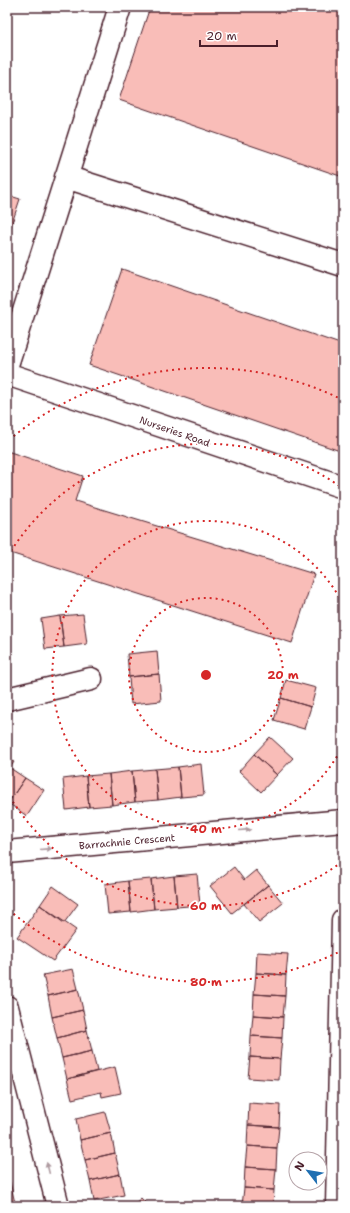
<svg xmlns="http://www.w3.org/2000/svg" width="350" height="1213" font-family="'Shantell Sans',sans-serif">
  <style>
    .building { fill: #f9bdb8; stroke: #4a1f2b }
    .lines { fill: none; stroke-linecap: round; stroke-linejoin: round }
    .minor-casing { stroke: #4a1f2b; stroke-width: 25 }
    .major-casing { stroke: #4a1f2b; stroke-width: 25 }
    .minor { stroke: #fff; stroke-width: 22 }
    .major { stroke: #fff; stroke-width: 22 }
    .oneway { fill: #ae9aa0 }
    .ring { fill: none; stroke: #d62828; stroke-width: 2; stroke-dasharray: 2 4 }
    .labels { text-anchor: middle; stroke-width: 3.5; stroke-linejoin: round; paint-order: stroke }
    .street-label { font-size: 10px; fill: #4a1f2b; stroke: #fff }
    .centre { fill: #d62828; stroke: #fff; stroke-width: 2 }
    .ring-label { font-size: 12px; text-anchor: middle; font-weight: bold; fill: #d62828; stroke: #fff; stroke-width: 3.5; stroke-linejoin: round; paint-order: stroke }
  </style>
  <rect width="100%" height="100%" fill="#fff"/>
  <filter id="ink" filterUnits="userSpaceOnUse"><feTurbulence type="fractalNoise" baseFrequency=".025" numOctaves="2"/><feDisplacementMap in="SourceGraphic" scale="8" xChannelSelector="R" yChannelSelector="G"/><feConvolveMatrix kernelMatrix="1 2 1 2 8 2 1 2 1" color-interpolation-filters="sRGB"/></filter>
  <g filter="url(#ink)">
    <!-- building -->
    <path class="building" d="M150 7 343 8V177L119 100Z
      M7 195 20 199 7 238Z
      M122 269 343 345V452L89 365Z
      M7 451 83 476 75 501 314 574 292 643 7 552Z
      M83 614 87 644 64 647 60 616Z
      M60 616 64 647 45 649 41 619Z
      M157 651 159 674 129 677 127 654Z
      M159 674 161 701 131 704 129 677Z
      M286 680 316 688 311 707 281 698Z
      M281 698 311 707 304 729 274 720Z
      M270 737 293 758 277 775 254 754Z
      M254 754 277 775 261 792 239 771Z
      M7 758 14 762 10 768 25 778 8 803Z
      M201 764 204 795 181 797 178 767Z
      M178 767 181 797 158 800 155 769Z
      M155 769 158 800 135 802 132 771Z
      M132 771 135 802 112 805 109 774Z
      M109 774 112 805 89 807 86 776Z
      M86 776 89 807 66 810 63 779Z
      M25 778 44 790 27 816 8 803Z
      M234 867 244 880 256 870 268 885 232 913 210 886Z
      M197 874 200 905 177 907 174 876Z
      M174 876 177 907 154 909 151 879Z
      M151 879 154 909 131 912 128 881Z
      M128 881 131 912 108 914 105 884Z
      M268 885 283 903 259 922 244 904Z
      M53 886 78 904 64 923 40 905Z
      M40 905 76 930 53 961 17 937Z
      M257 952 288 954 286 975 256 973Z
      M73 969 78 989 48 996 43 975Z
      M256 973 286 975 285 996 254 994Z
      M78 989 83 1010 52 1017 48 996Z
      M254 994 285 996 283 1017 253 1015Z
      M83 1010 87 1030 57 1038 52 1017Z
      M253 1015 283 1017 282 1038 251 1036Z
      M87 1030 92 1051 62 1058 57 1038Z
      M251 1036 282 1038 280 1059 250 1057Z
      M92 1051 97 1071 67 1079 62 1058Z
      M250 1057 280 1059 279 1080 248 1078Z
      M115 1067 121 1093 102 1097 101 1092 72 1099 67 1079Z
      M249 1103 280 1105 279 1127 248 1125Z
      M105 1112 111 1133 80 1140 76 1119Z
      M248 1125 279 1127 277 1148 247 1146Z
      M111 1133 115 1153 85 1160 80 1140Z
      M247 1146 277 1148 276 1169 245 1167Z
      M115 1153 120 1174 90 1181 85 1160Z
      M245 1167 276 1169 274 1190 244 1188Z
      M120 1174 124 1195 94 1201 90 1181Z
      M10 1182 15 1203 7 1205V1183Z
      M244 1188 274 1190 273 1206H242Z
      M141 1198 149 1206H132Z"/>
    <g class="lines">
      <defs>
        <path id="minor" d="M66 177 343 265
          M7 365 120 7
          M7 374 343 487
          M7 699 91 679
          M7 852 343 821
          M7 1007 58 1206"/>
        <path id="major" d="M337 1206 343 920"/>
      </defs>
      <!-- minor casing -->
      <use href="#minor" class="minor-casing"/>
      <!-- major casing -->
      <use href="#major" class="major-casing"/>
      <!-- minor -->
      <use href="#minor" class="minor"/>
      <!-- major -->
      <use href="#major" class="major"/>
    </g>
    <!-- one-way arrows -->
    <defs><path id="oneway-solid" d="M-6-.8H1V-3.2L6.5 0L1 3.2V.8H-6Z"/></defs>
    <g class="oneway">
      <use href="#oneway-solid" transform="translate(245 830) rotate(-5)"/>
      <use href="#oneway-solid" transform="translate(46 849) rotate(-5)"/>
      <use href="#oneway-solid" transform="translate(48 1168) rotate(-104)"/>
    </g>
  </g>
  <!-- distance rings -->
  <g class="ring">
    <circle cx="206" cy="675" r="77"/>
    <path d="M343 746A154 154 0 1 1 343 604"/>
    <path d="M342 862A231 231 0 0 1 8 794M8 556A231 231 0 0 1 342 488"/>
    <path d="M343 950A307 307 0 0 1 9 910M9 440A307 307 0 0 1 343 400"/>
  </g>
  <g class="labels">
    <!-- street labels -->
    <g class="street-label">
      <text transform="translate(175 431) rotate(19)" y="4">Nurseries Road</text>
      <text transform="translate(127 841) rotate(-5)" y="4">Barrachnie Crescent</text>
    </g>
  </g>
  <circle cx="206" cy="675" r="6" class="centre"/>
  <g class="ring-label">
    <text x="283" y="679">20 m</text>
    <text x="206" y="833">40 m</text>
    <text x="206" y="910">60 m</text>
    <text x="206" y="986">80 m</text>
  </g>
  <!-- margin -->
  <rect width="350" height="1213" fill="none" stroke="#fff" stroke-width="24"/>
  <rect x="12" y="12" width="326" height="1189" fill="none" stroke="#4a1f2b" stroke-width="1.5" filter="url(#ink)"/>
  <!-- north arrow -->
  <g transform="translate(308 1171) rotate(301)"><circle r="19" fill="#ffffff" stroke="#b7a5aa"/>
  <path d="M0-3L7 15L0 10L-7 15Z" fill="#1f6fb2"/>
  <text y="-6" font-size="11" font-weight="bold" text-anchor="middle" fill="#4a1f2b">N</text>
  </g>
  <!-- scale -->
  <path d="M200 40v6h77v-6" fill="none" stroke="#4a1f2b" stroke-width="2"/>
  <text x="206" y="40" font-size="12" fill="#4a1f2b" stroke="#ffffff" stroke-width="3" paint-order="stroke">20 m</text>
</svg>
